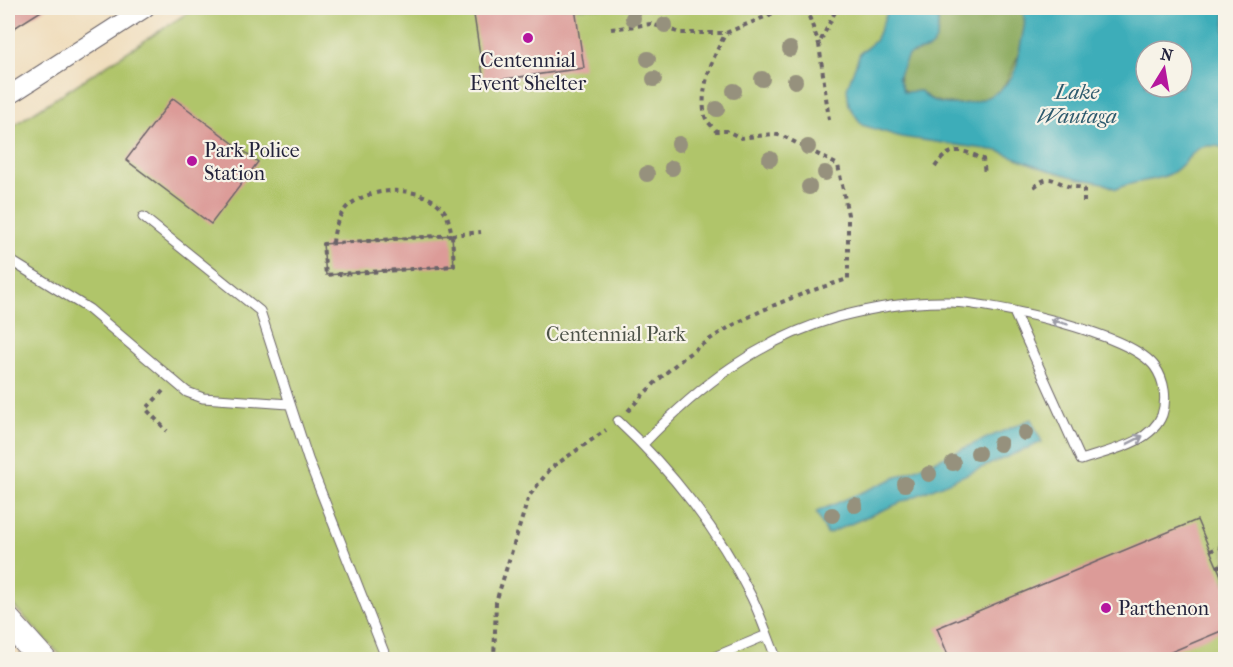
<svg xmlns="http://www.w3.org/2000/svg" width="1233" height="667" font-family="'IM FELL French Canon',serif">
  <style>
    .green { fill: #b0c56a; stroke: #697452; stroke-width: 1.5; fill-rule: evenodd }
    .forest { fill: #8caa5e; stroke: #57664c; stroke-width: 1.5 }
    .water { fill: #3dadb9; stroke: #30687a; stroke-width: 1.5; fill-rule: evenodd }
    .building { fill: #dc9b98 }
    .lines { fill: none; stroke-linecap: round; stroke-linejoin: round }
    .service-casing { stroke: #6a6368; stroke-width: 11 }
    .minor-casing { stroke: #6a6368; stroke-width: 20 }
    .secondary-casing { stroke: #6a6368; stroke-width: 28 }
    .path { stroke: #6a6368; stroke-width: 4; stroke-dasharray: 4.5 4.5; stroke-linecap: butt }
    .service { stroke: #fff; stroke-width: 9 }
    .minor { stroke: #fff; stroke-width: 18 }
    .secondary { stroke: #fff; stroke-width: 26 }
    .tree { fill: #96917d }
    .oneway { stroke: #9c9ca7 }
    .poi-dot { fill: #b5179e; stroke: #f7f3e8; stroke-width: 2 }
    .labels { text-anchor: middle; stroke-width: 4.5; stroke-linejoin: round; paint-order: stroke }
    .poi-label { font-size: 20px; fill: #22223b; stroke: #f7f3e8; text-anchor: start }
    .park-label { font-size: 20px; fill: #4d5349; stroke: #f7f3e8 }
    .water-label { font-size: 21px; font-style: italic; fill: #2d5a6d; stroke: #f7f3e8 }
  </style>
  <rect width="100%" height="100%" fill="#f7f3e8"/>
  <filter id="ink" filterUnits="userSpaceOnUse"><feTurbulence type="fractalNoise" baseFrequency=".0167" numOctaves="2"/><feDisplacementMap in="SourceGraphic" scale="12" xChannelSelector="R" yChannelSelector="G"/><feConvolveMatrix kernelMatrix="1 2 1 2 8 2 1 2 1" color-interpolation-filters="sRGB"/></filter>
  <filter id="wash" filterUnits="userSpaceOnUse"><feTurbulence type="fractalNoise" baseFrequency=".008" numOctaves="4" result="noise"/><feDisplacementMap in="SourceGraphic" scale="24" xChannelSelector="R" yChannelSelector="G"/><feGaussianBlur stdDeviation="1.35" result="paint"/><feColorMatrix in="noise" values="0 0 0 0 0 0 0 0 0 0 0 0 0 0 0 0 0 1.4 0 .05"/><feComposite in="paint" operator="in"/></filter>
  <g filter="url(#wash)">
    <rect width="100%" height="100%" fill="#f0ddbc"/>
    <!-- green -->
    <path class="green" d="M195 8H1225V659H64L8 600V129ZM1146 51H1182V87H1146Z"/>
    <!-- forest -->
    <path class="forest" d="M942 8 1022 9C1024 15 1026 21 1026 28 1026 39 1007 85 999 92 981 106 936 110 920 91L910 93 901 88C898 74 899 68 908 55 914 52 925 51 930 47 943 37 934 18 942 8Z"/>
    <!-- water -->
    <path class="water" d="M889 8H942C934 18 943 38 930 48 925 51 914 52 908 55L898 77 904 92 921 91C937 114 989 104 1005 85 1019 70 1017 61 1021 43 1023 29 1028 22 1021 8H1225V148C1190 138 1193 162 1170 174 1154 182 1133 180 1116 189L1103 183 1077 178 1042 168 999 151 901 137 862 125 849 106 847 88 860 53 875 41ZM1146 51H1182V87H1146Z
      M1031 419 1042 442 827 534 816 512Z"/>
    <g id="blocks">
      <!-- building -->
      <path class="building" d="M8 8H46L8 32Z
        M473 8H575L584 68 484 82Z
        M173 98 258 162 211 224 126 160Z
        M452 235 454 266 326 275 323 244Z
        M1197 520 1226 587V629L1152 660H950L937 628Z"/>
    </g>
  </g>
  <g filter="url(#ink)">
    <use href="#blocks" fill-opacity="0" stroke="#6a6368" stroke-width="1.5"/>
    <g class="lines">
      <defs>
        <path id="service" d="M143 217 260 311 308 459 387 660
          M8 259 89 309 187 392 203 398 289 404
          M618 421C671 470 719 531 751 596 761 616 768 638 777 660
          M643 444C700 385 758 340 838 317 875 307 912 301 950 302 993 303 1131 333 1155 367 1165 381 1167 400 1162 415 1151 444 1106 451 1081 460L1014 312
          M707 660 767 635"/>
        <path id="minor" d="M8 96 145 8"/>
        <path id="secondary" d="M8 621 43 660"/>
      </defs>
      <!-- service casing -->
      <use href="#service" class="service-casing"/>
      <!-- minor casing -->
      <use href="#minor" class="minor-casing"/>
      <!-- secondary casing -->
      <use href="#secondary" class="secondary-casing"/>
      <!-- path -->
      <path class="path" d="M806 8 819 44
        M611 29 651 24 681 33H726L786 8
        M829 120 819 44 837 8
        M935 167C950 145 961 149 983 159L985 174
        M1034 187C1049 175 1049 178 1065 185 1071 188 1078 186 1084 189V202
        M452 235 454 266 326 275 323 244Z
        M333 243C334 230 337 218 346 208 369 185 426 184 445 212 449 219 450 227 452 235L481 232
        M163 391 146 409 167 431
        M628 411C693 338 756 307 848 279V215L838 165 783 136 773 134 741 138 727 131H716C712 126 706 121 705 116 699 89 713 56 726 33
        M1210 551 1226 545
        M1217 567 1226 563
        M1223 581 1226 580
        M494 660 496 602 529 496 551 468 606 430"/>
      <!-- service -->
      <use href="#service" class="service"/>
      <!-- minor -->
      <use href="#minor" class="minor"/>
      <!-- secondary -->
      <use href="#secondary" class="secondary"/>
    </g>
    <!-- trees -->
    <g class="tree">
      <circle cx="633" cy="18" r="8"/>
      <circle cx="665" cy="25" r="8"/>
      <circle cx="790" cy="49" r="8"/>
      <circle cx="648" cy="59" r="8"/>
      <circle cx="654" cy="79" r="8"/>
      <circle cx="762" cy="79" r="8"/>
      <circle cx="795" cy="81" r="8"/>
      <circle cx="734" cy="91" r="8"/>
      <circle cx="717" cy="109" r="8"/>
      <circle cx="679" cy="144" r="8"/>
      <circle cx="808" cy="147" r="8"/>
      <circle cx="770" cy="159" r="8"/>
      <circle cx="672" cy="168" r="8"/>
      <circle cx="825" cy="173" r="8"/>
      <circle cx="647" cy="174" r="8"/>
      <circle cx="809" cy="187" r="8"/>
      <circle cx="1025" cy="433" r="8"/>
      <circle cx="1000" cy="444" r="8"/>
      <circle cx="978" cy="453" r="8"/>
      <circle cx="953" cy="463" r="8"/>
      <circle cx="929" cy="474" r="8"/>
      <circle cx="905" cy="484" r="8"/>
      <circle cx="855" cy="505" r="8"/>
      <circle cx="832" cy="515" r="8"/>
    </g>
    <!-- one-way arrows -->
    <defs><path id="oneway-shaft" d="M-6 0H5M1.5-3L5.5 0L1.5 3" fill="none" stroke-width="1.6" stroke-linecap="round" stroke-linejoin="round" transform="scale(1.5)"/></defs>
    <g class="oneway">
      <use href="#oneway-shaft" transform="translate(1059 322) rotate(-165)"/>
      <use href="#oneway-shaft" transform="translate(1135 440) rotate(-27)"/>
    </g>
  </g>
  <!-- markers -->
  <g class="poi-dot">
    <circle cx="528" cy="38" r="6"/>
    <circle cx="192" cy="161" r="6"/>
    <circle cx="1106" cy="608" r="6"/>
  </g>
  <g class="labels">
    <!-- poi labels -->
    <g class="poi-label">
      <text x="528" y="67" text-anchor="middle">Centennial<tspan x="528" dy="23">Event Shelter</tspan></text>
      <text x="204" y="157">Park Police<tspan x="204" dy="23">Station</tspan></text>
      <text x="1118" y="615">Parthenon</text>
    </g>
    <!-- park labels -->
    <g class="park-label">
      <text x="616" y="341">Centennial Park</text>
    </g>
    <!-- water labels -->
    <g class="water-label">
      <text x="1077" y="99">Lake<tspan x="1077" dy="24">Wautaga</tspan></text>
    </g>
  </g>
  <!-- margin -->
  <rect width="1233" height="667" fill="none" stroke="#f7f3e8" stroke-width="30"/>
  <!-- north arrow -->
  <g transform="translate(1164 69) rotate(11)"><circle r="28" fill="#f7f3e8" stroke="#a29fa3" stroke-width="1.5"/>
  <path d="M0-4.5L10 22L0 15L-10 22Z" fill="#b5179e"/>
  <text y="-9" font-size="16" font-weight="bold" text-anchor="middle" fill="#22223b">N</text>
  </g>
</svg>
